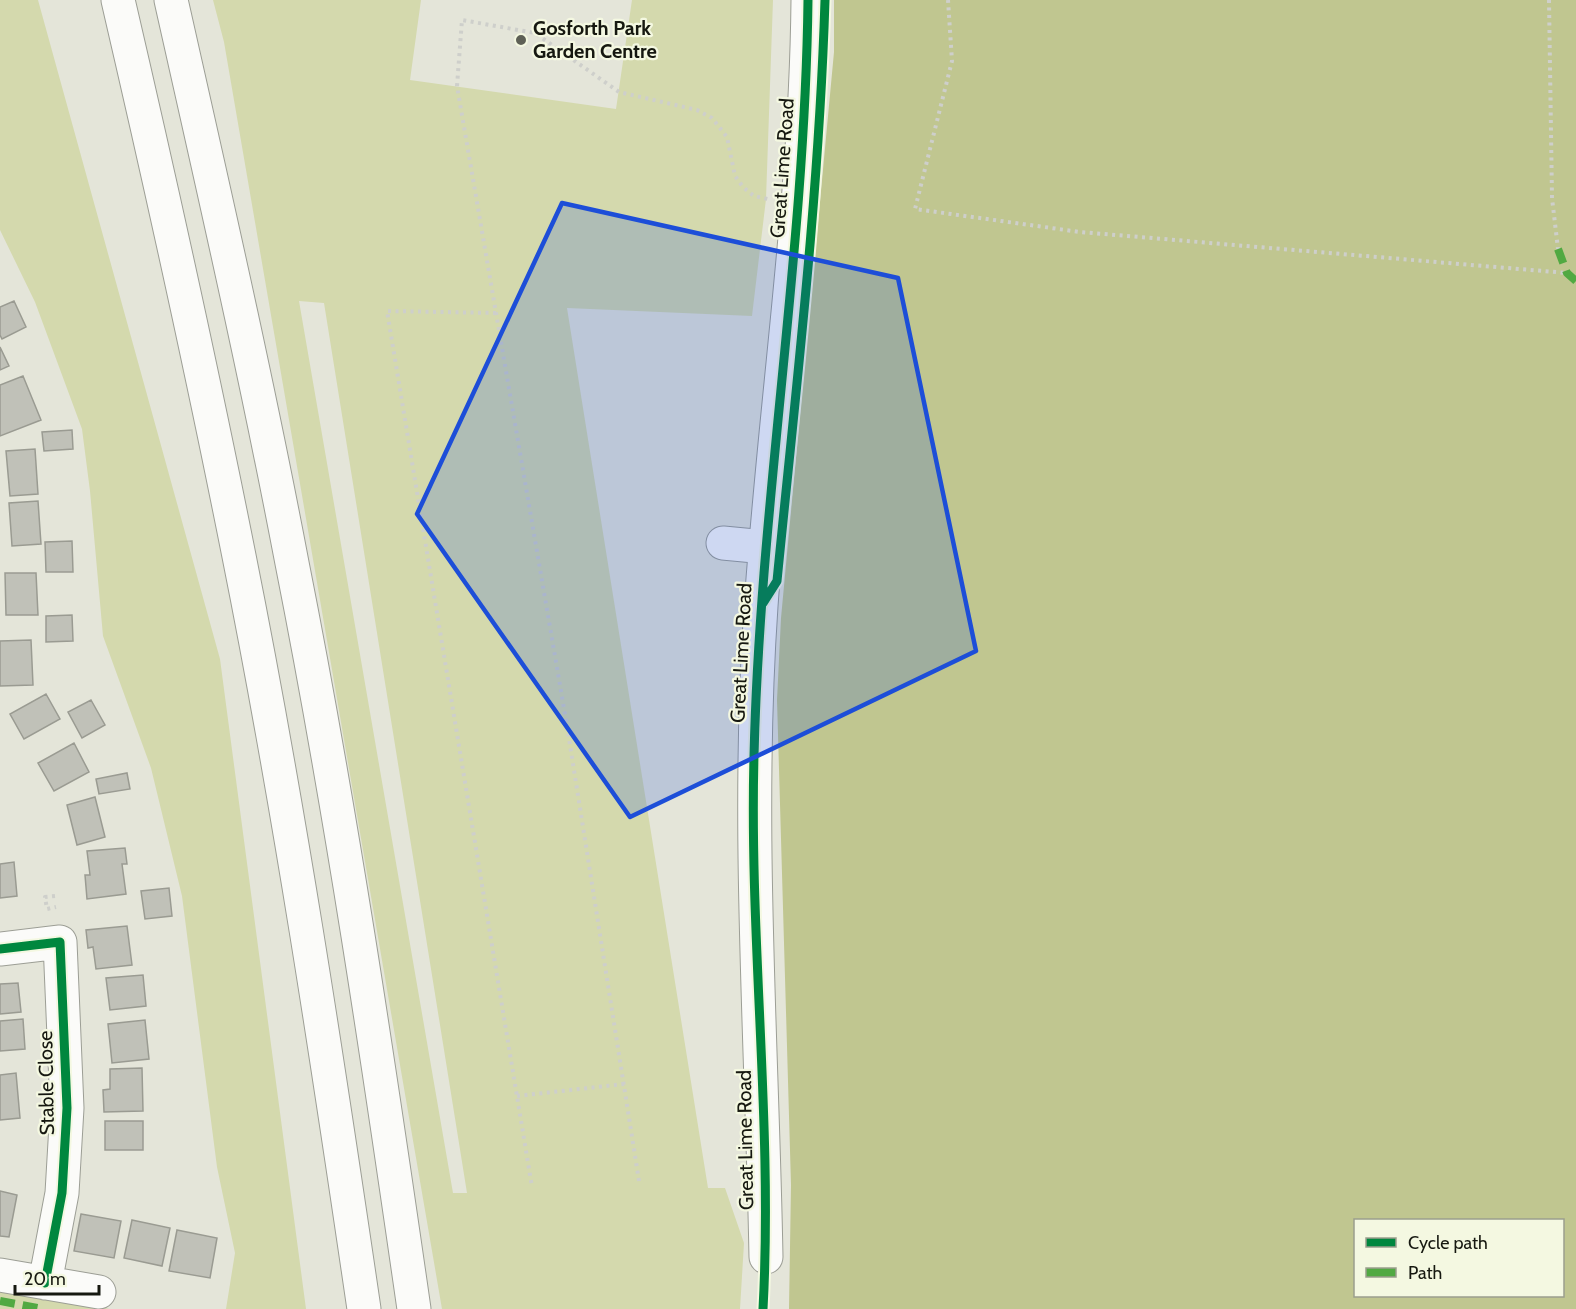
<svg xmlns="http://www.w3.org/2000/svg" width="1576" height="1309" font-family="Cabin,sans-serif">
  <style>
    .green { fill: #d4d9ad; fill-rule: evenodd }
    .forest { fill: #c0c690; fill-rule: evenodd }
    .building { fill: #c0c1b8; stroke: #9a9b92; stroke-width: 1.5 }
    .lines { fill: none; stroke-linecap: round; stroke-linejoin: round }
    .minor-casing { stroke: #9c9e95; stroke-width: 35 }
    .major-casing { stroke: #9c9e95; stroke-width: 35 }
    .path { stroke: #cecfcb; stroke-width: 4; stroke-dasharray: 3 4.5; stroke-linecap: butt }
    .minor { stroke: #fbfbf9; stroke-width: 33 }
    .major { stroke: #fbfbf9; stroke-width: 33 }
    .quiet { stroke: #51a942; stroke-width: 8; stroke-dasharray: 15 8; stroke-linecap: butt }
    .cycleway-casing { stroke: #f4f8e1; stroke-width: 13 }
    .cycleway { stroke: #00873e; stroke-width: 9 }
    .marked { fill: #1d4ed8; fill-opacity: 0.2; stroke: #1d4ed8; stroke-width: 4.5; stroke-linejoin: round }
    .poi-dot { fill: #5e6056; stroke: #f4f8e1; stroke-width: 2 }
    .labels { text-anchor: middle; stroke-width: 4.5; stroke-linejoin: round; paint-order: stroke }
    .poi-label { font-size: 20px; font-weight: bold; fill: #161810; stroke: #f4f8e1; text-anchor: start }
    .street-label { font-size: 20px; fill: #161810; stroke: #f4f8e1 }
  </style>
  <rect width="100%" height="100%" fill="#e4e5d9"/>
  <!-- green -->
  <path class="green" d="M0 0H38L220 659 306 1309H226L235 1253 217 1167 182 896 151 768 103 636 90 491 82 429 35 302 0 230Z
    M213 0H421L410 80 616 109 632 0H773L766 199 752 316 567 308 708 1188H725L744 1243 740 1309H442L224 42ZM299 301 324 303 467 1193H453Z
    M0 1290 110 1309H0Z"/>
  <!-- forest -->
  <path class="forest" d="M834 0H1576V1309H789L791 1185 777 700 781 618 834 52ZM1356 1220H1562V1296H1356Z"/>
  <!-- building -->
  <path class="building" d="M14 301 26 327 2 339 0 335V307Z
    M0 347 9 366 0 370Z
    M23 376 41 420 0 436V385Z
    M72 430 73 449 44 451 42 432Z
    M35 449 38 494 10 496 6 451Z
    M38 501 41 544 12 546 9 503Z
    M72 541 73 572H46L45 542Z
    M5 573H36L38 615H6Z
    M72 615 73 641 46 642V616Z
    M31 640 33 685 0 686V641Z
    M46 694 60 719 24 739 10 714Z
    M91 700 105 725 82 738 68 712Z
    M74 743 89 772 54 791 38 763Z
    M127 773 130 789 99 794 96 779Z
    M95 797 105 837 77 845 67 805Z
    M125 848 127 864H122L126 894 87 899 85 875H90L87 851Z
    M14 862 17 896 0 898V864Z
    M169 888 172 916 145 919 141 891Z
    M127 926 132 965 96 969 93 947 88 948 86 930Z
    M143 975 146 1006 110 1010 106 978Z
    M18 983 21 1012 0 1014V984Z
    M23 1019 25 1049 0 1051V1021Z
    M145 1020 149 1059 112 1063 108 1024Z
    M142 1068 143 1111 104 1112 103 1090 110 1089V1069Z
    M16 1073 20 1118 0 1120V1075Z
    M105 1121H143V1150H105Z
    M0 1191 17 1195 9 1237 0 1236Z
    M81 1214 121 1221 114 1258 74 1251Z
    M132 1220 170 1228 162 1266 124 1258Z
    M177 1230 217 1238 210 1278 169 1271Z"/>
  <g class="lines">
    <defs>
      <path id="minor" d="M723 543 766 547
        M0 949 60 942 67 1108 62 1193 45 1283
        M766 1257C762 1040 746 823 761 606 775 403 806 203 808 0
        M0 1275 99 1292"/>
      <path id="major" d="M118 0C161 185 202 370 239 556 289 806 327 1057 364 1309
        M171 0C213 187 256 374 292 563 341 810 378 1059 414 1309"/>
    </defs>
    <!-- minor casing -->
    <use href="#minor" class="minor-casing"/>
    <!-- major casing -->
    <use href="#major" class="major-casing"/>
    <!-- path -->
    <path class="path" d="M948 0 952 61 915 209 1080 232 1567 273
      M1549 0 1552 198 1558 249
      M496 313 387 311 532 1187
      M55 896 45 897 47 909 56 907
      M517 1096 624 1084
      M639 1181 567 726 457 86 462 20 535 33 619 92 697 110 712 118 727 137 735 176 743 187 754 196 768 199"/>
    <!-- minor -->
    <use href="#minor" class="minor"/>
    <!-- major -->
    <use href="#major" class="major"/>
    <!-- quiet -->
    <path class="quiet" d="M1558 249 1567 273 1576 281
      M0 1301 43 1309"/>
    <defs>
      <path id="cycleway" d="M763 603 777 581C796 388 819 195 825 0
        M0 949 60 942 67 1108 62 1193 45 1283
        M763 1309C773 1125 749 940 754 756 760 503 805 253 808 0"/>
    </defs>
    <!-- cycleway casing -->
    <use href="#cycleway" class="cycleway-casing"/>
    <!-- cycleway -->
    <use href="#cycleway" class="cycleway"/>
  </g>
  <!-- marked area -->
  <path class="marked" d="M562 203 898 278 976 651 630 817 417 514Z"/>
  <!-- markers -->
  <circle class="poi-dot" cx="521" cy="40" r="6"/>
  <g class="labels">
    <!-- poi labels -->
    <g class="poi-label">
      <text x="533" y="35">Gosforth Park<tspan x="533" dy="23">Garden Centre</tspan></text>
    </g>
    <!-- street labels -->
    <g class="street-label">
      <text transform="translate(782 168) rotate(-86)" y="7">Great Lime Road</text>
      <text transform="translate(741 653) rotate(-87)" y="7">Great Lime Road</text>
      <text transform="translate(46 1083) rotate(-91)" y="7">Stable Close</text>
      <text transform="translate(745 1140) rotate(-91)" y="7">Great Lime Road</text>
    </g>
  </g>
  <!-- legend -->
  <rect x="1354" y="1219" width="210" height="78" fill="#f4f8e1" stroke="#9b9e8d" stroke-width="1.5"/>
  <rect x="1366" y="1238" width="30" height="9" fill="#00873e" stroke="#9b9e8d" stroke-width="1.5"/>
  <text x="1408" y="1249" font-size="18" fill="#161810">Cycle path</text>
  <rect x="1366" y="1268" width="30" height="9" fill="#51a942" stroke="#9b9e8d" stroke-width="1.5"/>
  <text x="1408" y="1279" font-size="18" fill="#161810">Path</text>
  <!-- scale -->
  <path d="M15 1285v9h84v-9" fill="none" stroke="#161810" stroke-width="3"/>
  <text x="24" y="1285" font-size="18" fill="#161810" stroke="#f4f8e1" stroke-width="4.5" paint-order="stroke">20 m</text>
</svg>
